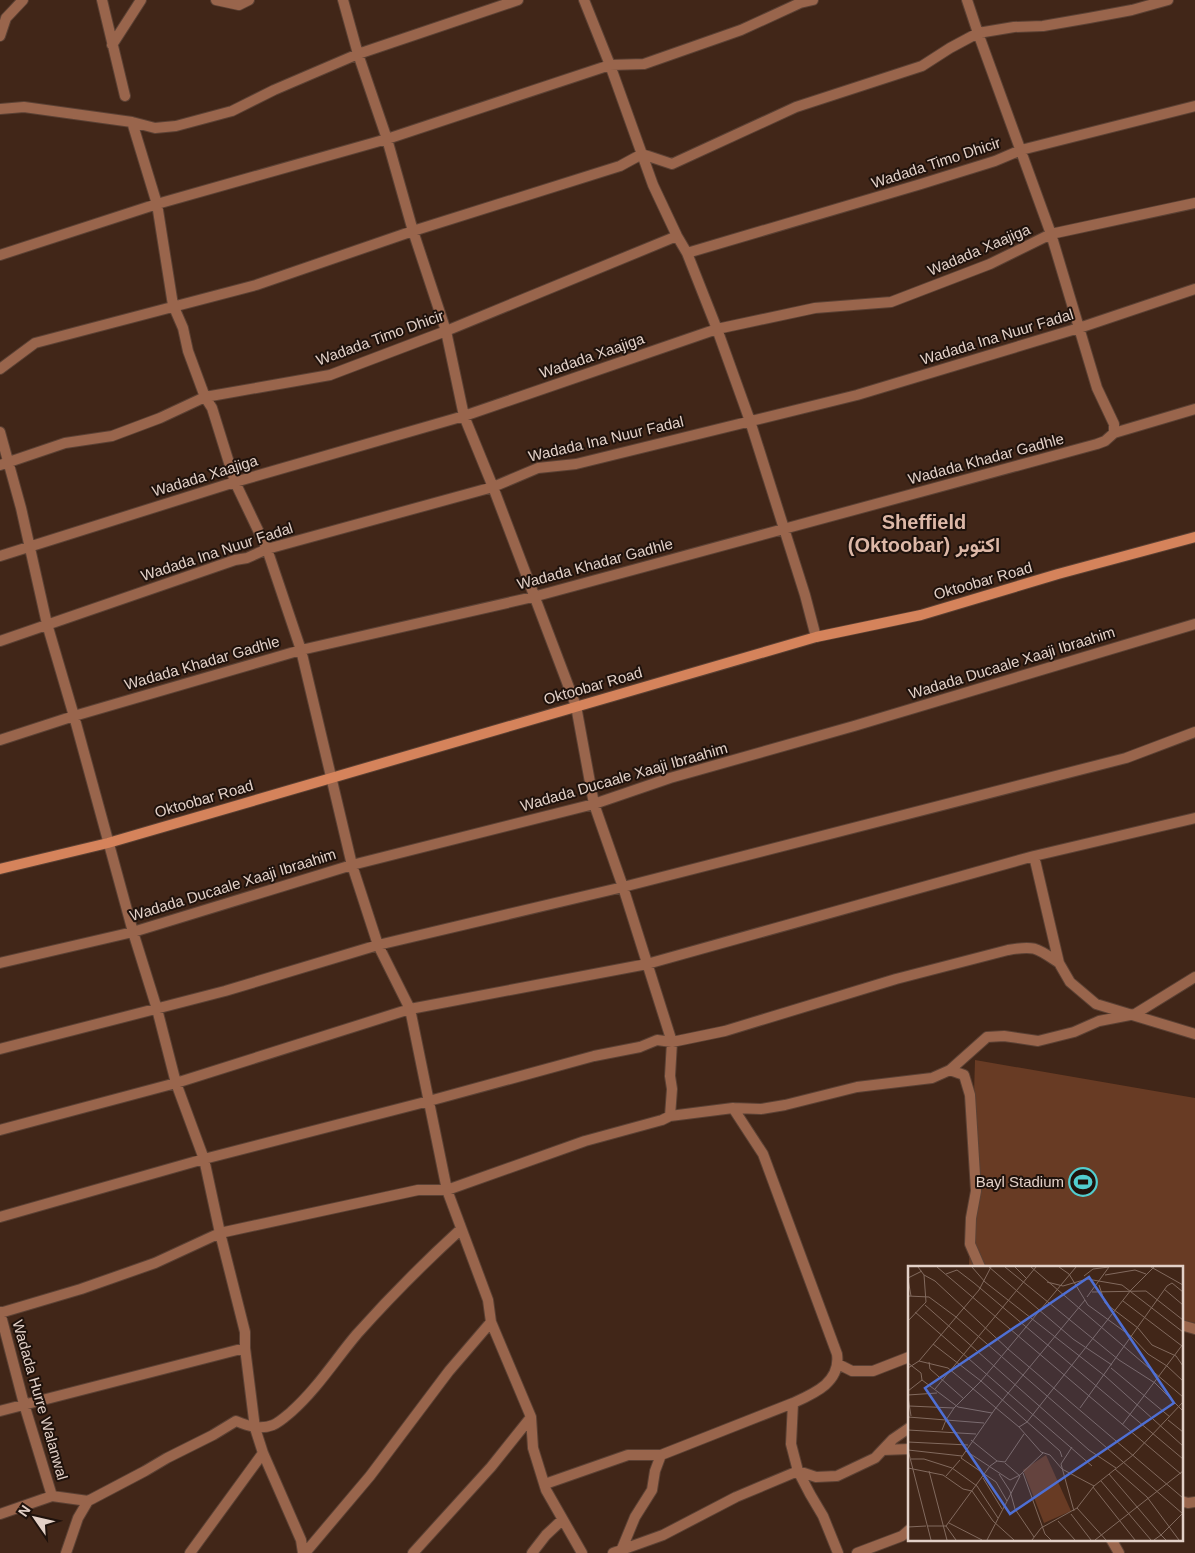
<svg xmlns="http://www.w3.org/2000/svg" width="1195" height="1553" font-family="Helvetica,Vazirmatn,sans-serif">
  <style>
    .green { fill: #683b24 }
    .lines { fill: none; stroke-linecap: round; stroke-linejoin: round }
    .street-casing { stroke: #5b4134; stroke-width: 12 }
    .secondary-casing { stroke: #5b4134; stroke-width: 12 }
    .street { stroke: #99654c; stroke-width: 10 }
    .secondary { stroke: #d5835b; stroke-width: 10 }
    .labels { text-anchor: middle; stroke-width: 4; stroke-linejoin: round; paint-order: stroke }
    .street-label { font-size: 15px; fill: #e3d1c8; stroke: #1f120c }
    .poi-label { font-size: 15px; fill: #e3d1c8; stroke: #1f120c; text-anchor: end }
    .district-label { font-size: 20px; font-weight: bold; fill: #ddb8a7; stroke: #1f120c }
    .inset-road { fill: none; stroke: #826a5e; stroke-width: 1 }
    .view { fill: #4e6fd4; fill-opacity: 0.15; stroke: #4e6fd4; stroke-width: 2.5 }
    .inset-edge { fill: none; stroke: #e3d1c8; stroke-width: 2.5 }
  </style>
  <rect width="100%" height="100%" fill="#412618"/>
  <!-- green -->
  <path class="green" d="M975 1060 1195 1098V1323L1181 1320V1267H969Z"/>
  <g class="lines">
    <defs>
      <path id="street" d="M102 0 125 96
        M216 0 239 5 249 0
        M343 0 358 54 387 139 413 231 446 331 464 416 493 487 576 706 594 804 623 887 672 1042 670 1076 672 1089 670 1116
        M584 0 610 65 653 185 677 236 687 253 717 329 750 421 805 595 816 637
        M967 0 978 33 1051 234 1097 388 1114 424V433
        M0 36 6 18 23 0
        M112 45 141 0
        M0 109 24 107 132 122 155 128 176 126 232 111 274 90 358 54 518 0
        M132 122 157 204 173 305 183 328 188 351 205 397 212 408 235 482 267 549 301 650 352 865 378 945 410 1009 447 1190 488 1300 491 1322 531 1417 533 1448 546 1490 582 1553
        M687 253 921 184 995 161 1021 150 1195 106
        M0 255 157 204 387 139 610 65 644 64 741 30 800 3 813 0
        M0 369 35 343 256 285 413 231 620 166 642 154 672 164 796 107 922 66 950 48 978 33 1014 27 1043 26 1089 18 1132 10 1168 0
        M0 432 21 508 47 624 74 716 133 932 157 1009 176 1083 204 1159 220 1233 245 1332V1348L255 1428 263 1453 190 1553
        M0 465 65 443 112 436 160 418 205 397 330 375 446 331 677 236
        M0 556 235 482 464 416 717 329 815 308 891 302 990 264 1051 234 1195 203
        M0 641 235 560 247 558 267 549 493 487 538 468 576 464 857 395 1079 328 1195 289
        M0 740 74 716 301 650 533 597 1097 444 1105 441 1114 433 1195 409
        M1034 856 1059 963 1070 982 1096 1004 1195 1034
        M0 963 133 932 352 865 594 804 670 778 854 726 1195 624
        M0 1049 225 991 378 945 623 887 1126 758 1195 732
        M950 1070 964 1075 970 1095 976 1191 971 1218 970 1244 980 1267
        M733 1108 763 1154 837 1354C841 1382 815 1393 793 1403L791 1444 798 1471 810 1494 823 1516 838 1553
        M0 1130 176 1083 410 1009 647 964 1034 856 1195 818
        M0 1217 204 1159 429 1101 594 1056 640 1047 657 1040 672 1042 725 1031 896 979 1008 950C1035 945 1037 948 1059 963
        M0 1312 24 1404 52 1496
        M0 1313 81 1289 155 1263 220 1233 418 1190H447L585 1141 662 1120 670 1116 733 1108 761 1109 785 1105 857 1087 932 1078 950 1070 987 1037 1004 1036 1038 1041 1074 1032 1099 1021 1135 1014 1195 977
        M1181 1325 1195 1329
        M838 1364 852 1371H873L909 1357
        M0 1411 245 1348
        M883 1450 909 1449
        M263 1453 301 1540 303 1553
        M545 1484 628 1455H661L793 1403
        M1181 1501 1188 1503 1195 1502
        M0 1514 52 1496 88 1501 145 1471 167 1458 213 1435 236 1421C248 1426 260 1430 273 1425 280 1422 285 1417 291 1412 317 1389 335 1360 357 1334 390 1297 425 1262 461 1229
        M1111 1539 1119 1553
        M621 1551 635 1517 652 1490 655 1471 661 1455
        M66 1553 78 1518 88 1501
        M305 1553 370 1476 449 1371 491 1322
        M413 1553 491 1467 531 1417
        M532 1553 546 1535 562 1520
        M613 1553 663 1535 736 1497 798 1471 816 1477 837 1476 875 1458 893 1439 909 1428
        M857 1553 902 1536 909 1530"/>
      <path id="secondary" d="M0 869 108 843 816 637 921 615 1058 574 1195 537"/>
    </defs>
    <!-- street casing -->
    <use href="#street" class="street-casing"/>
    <!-- secondary casing -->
    <use href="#secondary" class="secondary-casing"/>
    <!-- street -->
    <use href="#street" class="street"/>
    <!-- secondary -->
    <use href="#secondary" class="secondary"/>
  </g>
  <!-- icons -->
  <defs>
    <symbol id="stadium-ring" viewBox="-11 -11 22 22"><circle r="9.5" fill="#1f120c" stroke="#52cdcf" stroke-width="1.5"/><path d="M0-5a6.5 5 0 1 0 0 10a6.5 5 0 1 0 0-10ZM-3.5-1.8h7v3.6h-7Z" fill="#52cdcf"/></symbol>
  </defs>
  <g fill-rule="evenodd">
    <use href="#stadium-ring" x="1067" y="1166" width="32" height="32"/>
  </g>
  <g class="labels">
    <!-- street labels -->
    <g class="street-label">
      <text transform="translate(936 163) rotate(-18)" y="5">Wadada Timo Dhicir</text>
      <text transform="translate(979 250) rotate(-23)" y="5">Wadada Xaajiga</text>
      <text transform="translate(997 337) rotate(-17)" y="5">Wadada Ina Nuur Fadal</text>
      <text transform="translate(380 338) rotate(-20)" y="5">Wadada Timo Dhicir</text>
      <text transform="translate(592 356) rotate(-19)" y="5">Wadada Xaajiga</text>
      <text transform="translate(606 439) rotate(-13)" y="5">Wadada Ina Nuur Fadal</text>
      <text transform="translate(986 459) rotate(-15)" y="5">Wadada Khadar Gadhle</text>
      <text transform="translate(205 476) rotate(-17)" y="5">Wadada Xaajiga</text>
      <text transform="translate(217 552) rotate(-18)" y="5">Wadada Ina Nuur Fadal</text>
      <text transform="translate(595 564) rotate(-15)" y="5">Wadada Khadar Gadhle</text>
      <text transform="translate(983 581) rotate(-16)" y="5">Oktoobar Road</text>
      <text transform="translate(202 663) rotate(-16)" y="5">Wadada Khadar Gadhle</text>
      <text transform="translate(1012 663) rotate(-17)" y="5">Wadada Ducaale Xaaji Ibraahim</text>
      <text transform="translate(593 686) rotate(-16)" y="5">Oktoobar Road</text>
      <text transform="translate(624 777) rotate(-16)" y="5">Wadada Ducaale Xaaji Ibraahim</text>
      <text transform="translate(204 799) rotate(-16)" y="5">Oktoobar Road</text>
      <text transform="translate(233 885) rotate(-17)" y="5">Wadada Ducaale Xaaji Ibraahim</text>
      <text transform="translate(40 1400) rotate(74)" y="5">Wadada Hurre Walanwal</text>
    </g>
    <!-- poi labels -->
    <g class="poi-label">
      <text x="1064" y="1187">Bayl Stadium</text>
    </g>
    <!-- district labels -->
    <g class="district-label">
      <text x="924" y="529">Sheffield<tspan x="924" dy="23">(Oktoobar) اكتوبر</tspan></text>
    </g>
  </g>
  <!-- overview -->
  <g transform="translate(908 1266)">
    <rect width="275" height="275" fill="#412618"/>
    <path d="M138 189 163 245 136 257 115 204Z" fill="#683b24"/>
    <path class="inset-road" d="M29 1 273 208M64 1 77 16 197 110 275 180M81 1 165 73 204 99M97 1 211 94 247 117 275 145M107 1 118 12M123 1 275 131M151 1 161 8 180 39 224 71 240 88 259 100 275 115M243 1 275 19M38 8 49 4 66 17 275 193M16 9 27 15 100 83 275 232M197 9 227 4 238 8M176 10 185 3 201 1M0 12 14 5M0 13 3 30M139 16 155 20 179 13 214 19 275 66M191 19 197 37 230 62 244 79 268 90 275 100M256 23 275 39M184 26 238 25 275 54M0 30 21 31 48 51 275 248M179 31 201 1M215 35 274 80M17 39 181 184 208 202M7 46 184 200M0 55 18 36 16 9 10 1M25 78 73 115 152 185 154 191M11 95 40 102 111 161 133 186 142 189 154 203 186 220M21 96 22 103 56 133M0 97 13 107 14 114 50 141 84 147M0 102 11 95 71 24 83 1M203 102 262 151M27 123 128 1M0 125 14 114M0 129 29 127M0 131 3 150M1 140 46 142 73 115 168 1M172 142 259 20 264 17 275 26M0 151 38 154 46 142M260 154 275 166M214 159 275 78M111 161 119 156 223 24 246 1M0 164 68 168M34 164 38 154 76 157M63 174 89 195M0 176 60 179M164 181 153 198 166 245M0 184 54 190M0 184 23 274M58 185 102 214 112 209 135 187M3 193H16L44 202 69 220 90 252M0 202 35 209 55 223 64 225 85 255 106 274M207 203 239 231 271 274M21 205 39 274M115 207 137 268 143 274M91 208 102 225 107 243 126 271M201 208 253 269 274 248M38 210 52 194M75 212 94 243M193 215 243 274M185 221 227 274M99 235 88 216 53 192 87 143 177 34M169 242 198 274M163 248 183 274M150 255 167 274M41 257 74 274M19 260H38L82 200 89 195 97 196 116 168M38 260 48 274M0 261 18 260M79 274 112 210 97 197M124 274 133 262 169 242 186 220 225 189 275 136M187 274 275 205M246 274 253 269 258 274"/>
    <path class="view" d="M181 11 266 137 102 248 17 122Z"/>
    <rect width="275" height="275" class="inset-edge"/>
  </g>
  <!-- north arrow -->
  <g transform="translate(35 1518) rotate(304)" stroke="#1f120c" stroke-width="4" paint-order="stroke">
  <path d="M0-4L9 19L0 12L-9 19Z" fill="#e3d1c8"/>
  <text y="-8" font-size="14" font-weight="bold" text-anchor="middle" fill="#e3d1c8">N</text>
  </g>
</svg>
